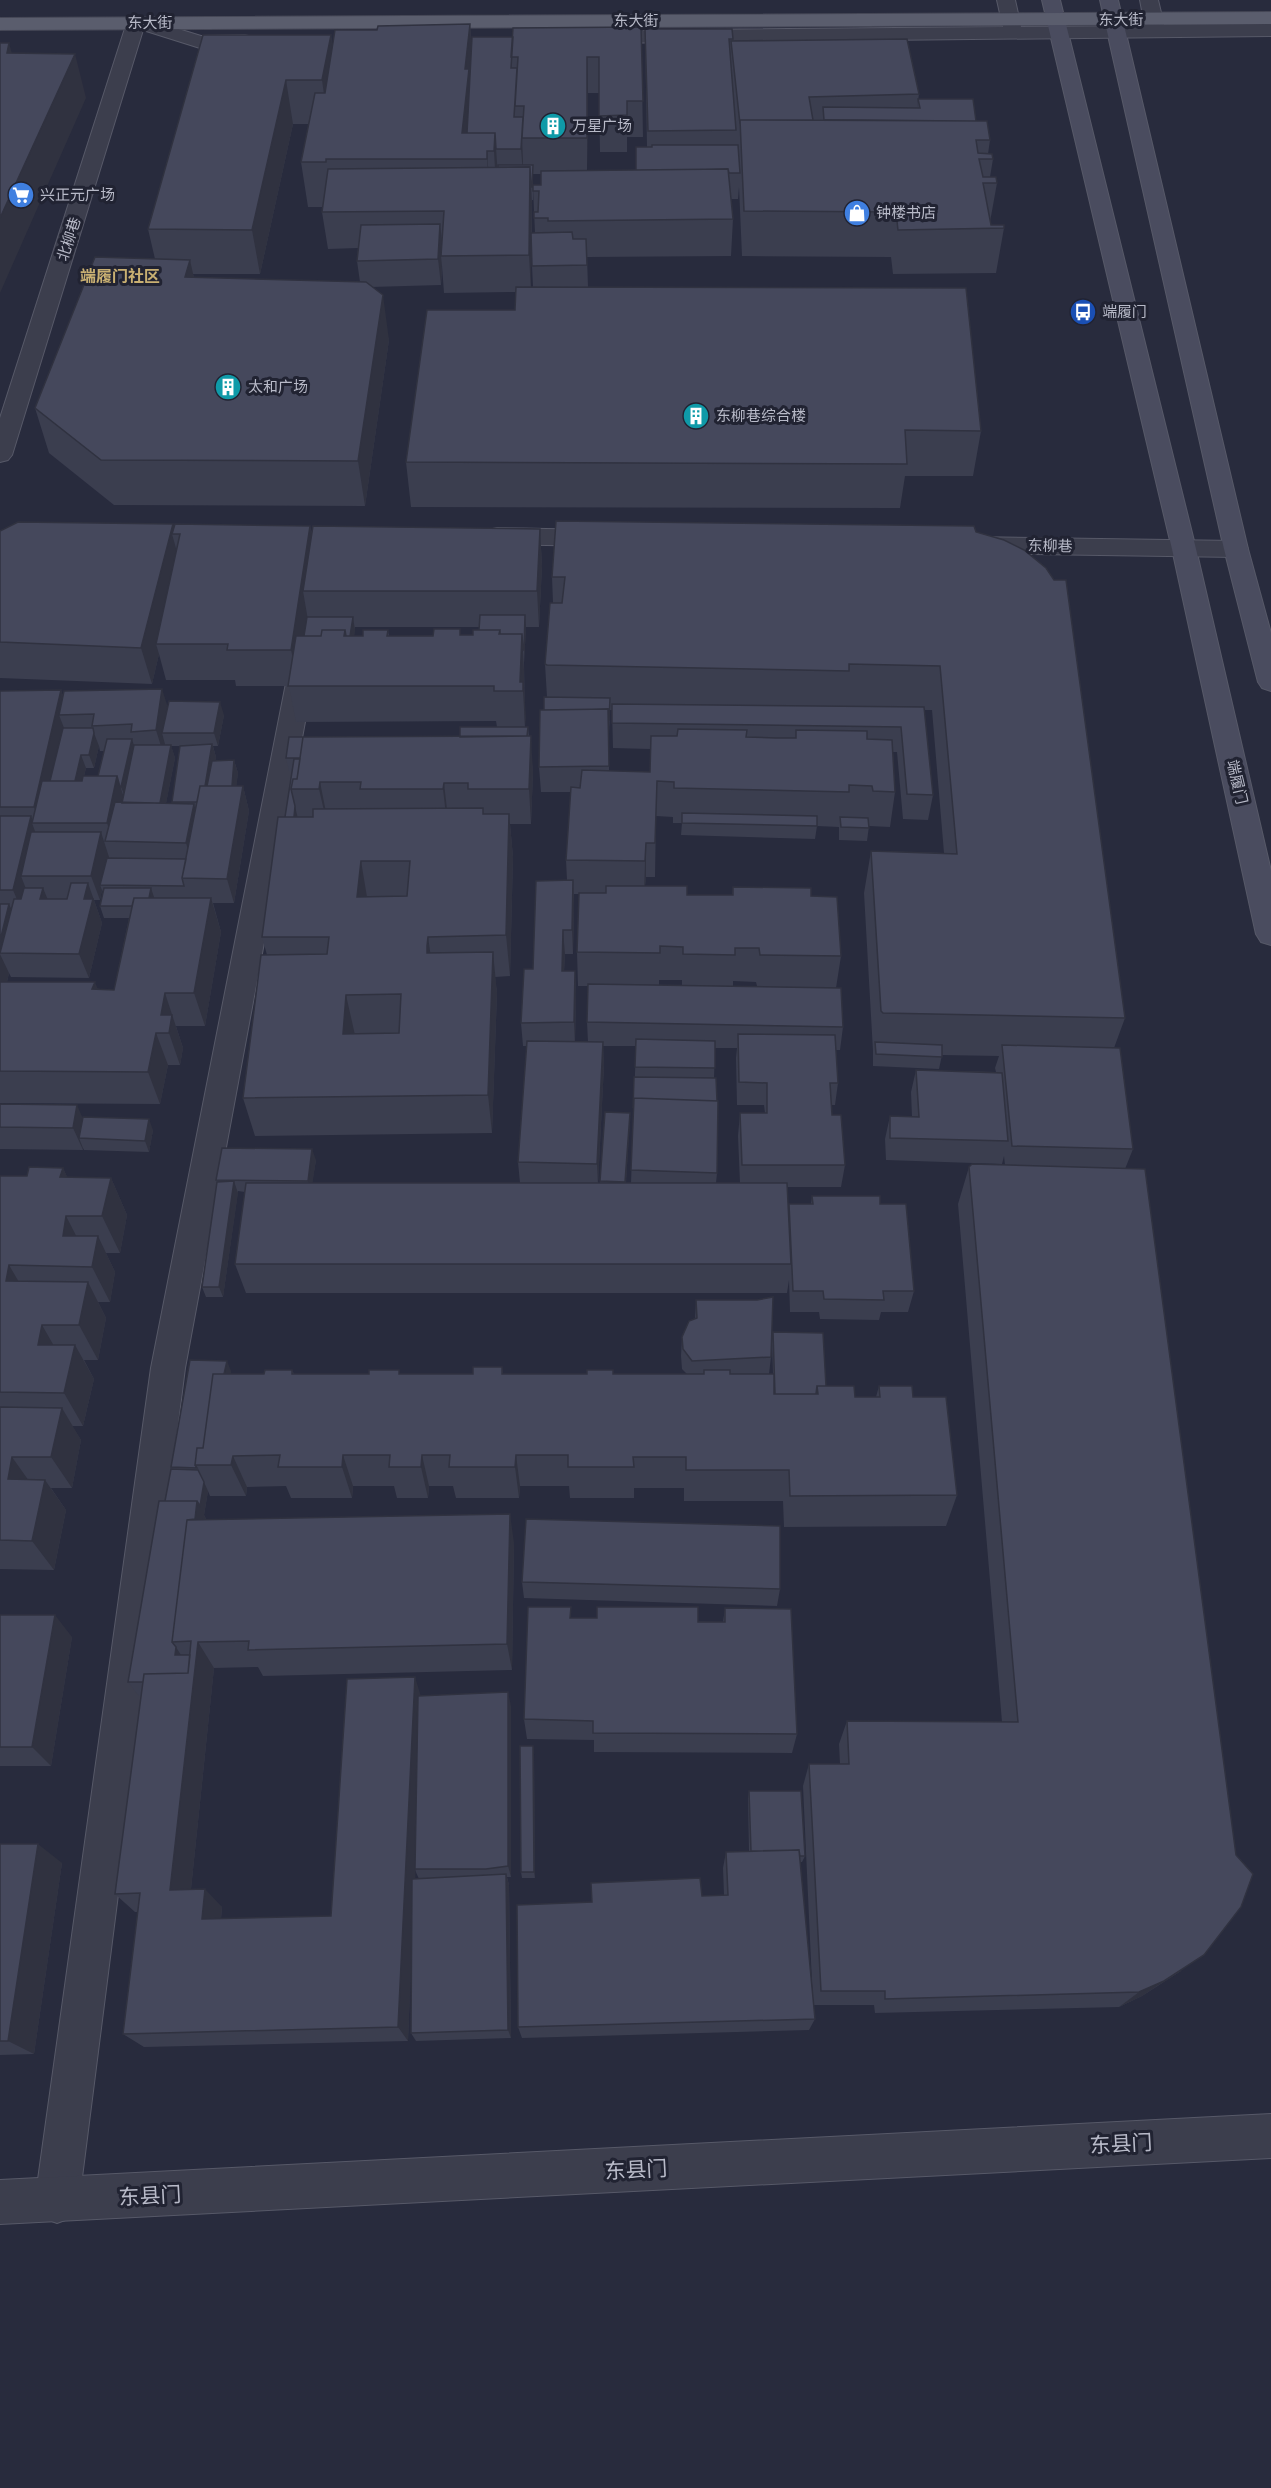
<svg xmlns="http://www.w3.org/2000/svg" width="1271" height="2488" font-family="Signika,'Noto Sans SC',sans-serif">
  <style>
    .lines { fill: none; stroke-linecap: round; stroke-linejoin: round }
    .minor-casing { stroke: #575968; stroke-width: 2 }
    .tertiary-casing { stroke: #575968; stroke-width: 2 }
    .secondary-casing { stroke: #575968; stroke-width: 2 }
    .primary-casing { stroke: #454756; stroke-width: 2 }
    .minor { fill: #3c3e4d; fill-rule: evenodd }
    .tertiary { fill: #3c3e4d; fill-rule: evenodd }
    .secondary { fill: #4a4c5f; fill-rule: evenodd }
    .primary { fill: #5a5d6d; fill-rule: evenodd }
    .wall { fill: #3b3e4f; fill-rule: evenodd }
    .shaded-wall { fill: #303240 }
    .building { fill: #45485c; stroke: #303240; stroke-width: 1.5; fill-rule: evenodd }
    .labels { text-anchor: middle; stroke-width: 6; stroke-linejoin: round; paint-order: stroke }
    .far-street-label { font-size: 15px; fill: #b8bac8; stroke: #212332 }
    .far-poi-label { font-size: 15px; fill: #b8bac8; stroke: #212332; text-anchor: start }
    .far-neighbourhood-label { font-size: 16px; font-weight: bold; fill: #c9b072; stroke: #212332 }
    .near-street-label { font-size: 21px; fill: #b8bac8; stroke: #212332 }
  </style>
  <rect width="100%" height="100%" fill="#282b3d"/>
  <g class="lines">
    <defs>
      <path id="minor" d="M997 0H1015L1021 27 1145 26 1140 0H1158L1164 25 1271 24V36L596 43 589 41 587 37 589 33 596 31 1003 27Z
        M136 16 201 36 245 35 252 37 254 41 252 45 245 47 200 48 143 30 12 455 8 460 0 462V418L127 22 129 18Z
        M497 528 598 530 607 532 610 538 607 544 598 546 497 544 488 542 485 536 488 530Z
        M971 537 1236 541 1245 543 1248 549 1245 555 1236 557 971 553 962 551 959 545 962 539Z
        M302 659 311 662 315 668 185 1368 79 2201 73 2217 57 2223 41 2217 35 2201 151 1368 289 668 293 662Z"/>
      <path id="tertiary" d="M1271 2114V2158L0 2224V2180Z"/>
      <path id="secondary" d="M1042 0H1060L1196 549 1271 871V945L1261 942 1256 934 1172 549Z
        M1100 0H1118L1248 549 1271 633V691L1262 688 1258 682 1224 549Z"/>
      <path id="primary" d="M1271 12V24L0 30V18Z"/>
    </defs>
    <!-- minor casing -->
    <use href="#minor" class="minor-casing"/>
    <!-- tertiary casing -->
    <use href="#tertiary" class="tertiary-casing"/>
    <!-- secondary casing -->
    <use href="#secondary" class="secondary-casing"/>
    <!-- primary casing -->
    <use href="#primary" class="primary-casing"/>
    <!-- minor -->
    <use href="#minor" class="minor"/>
    <!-- tertiary -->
    <use href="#tertiary" class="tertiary"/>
    <!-- secondary -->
    <use href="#secondary" class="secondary"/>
    <!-- primary -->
    <use href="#primary" class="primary"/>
  </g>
  <!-- wall -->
  <path class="wall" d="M470 24 472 52 513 37 641 27 643 137H627V152H600L599 93H588L587 170H636L647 147 645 29H732L733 41 919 94 917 108 918 99 976 121 990 140 988 154 993 159 990 177 997 183 990 222 991 225 1004 228 996 273 893 274 891 257 742 256 739 187 738 199H731L733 219 731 256 587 257 588 287 981 431 973 476H905L900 508 411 507 406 462 515 310 516 292 444 293 442 266 441 285 371 287 389 340 365 506 114 505 49 453 35 408 155 259 148 229 203 35H331L332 44 377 30ZM293 124H309L301 162 308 207H323L322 212 328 249 358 248 357 261 360 282 194 278 193 274H260ZM533 174H541V185H533ZM533 188 535 233H532V200H533ZM531 249 532 266 533 287H531Z
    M173 524 174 528 310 526 312 533 540 529 542 566 539 627H526L524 663 525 727H528L533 772 531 824H510L513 857 510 976 495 977 497 993 492 1133 255 1136 243 1098 267 955 262 937 285 817 292 771H289L286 758 460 737 497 727 496 721 296 722 289 686H236L235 680H166L159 654 152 684 0 678V531ZM355 627H479V630L473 635 389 636 388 630 363 636H354Z
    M974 526 1125 1018 1114 1048 1133 1149 1125 1169 1181 1971 1142 1996 1119 2007 875 2013 874 2005H813L803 1786 809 1764H840L839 1744 847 1721 1002 1722 958 1204 969 1167 1005 1165 1004 1156 1002 1164 886 1160 885 1139 890 1116 912 1117 911 1092 916 1070 996 1072 995 1068 999 1056 942 1055 939 1069 873 1066V1051L864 893 871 851 944 853 932 710H924L933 795 928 820 903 819 897 752H893L895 792 890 827 869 826 867 841 839 840V827L817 826 815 839 681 835 682 823H673V817L656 816 655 877H646L645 886 687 895H732L733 887 811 896 841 956 836 988 843 1027 840 1050H836L838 1083 835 1105H831L832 1115 845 1165 841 1187H787L788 1212 789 1204H811L812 1196 880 1204 914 1291 908 1312H881L879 1320 820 1319 819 1312H790L789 1280 787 1293H246L235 1264 245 1192 238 1191 223 1297H206L202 1287 217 1183 216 1180 316 1160 312 1183H520L518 1162 527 1046H523L521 1023 533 969 567 880 566 860 571 792H541L539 767 544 710 547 697 545 664 553 603 552 577ZM610 710H612L613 748 650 749V772L609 771V734ZM574 894H579L577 952 578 986H588L587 1022 588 1042H575L576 994 575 971H564L565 954H573ZM659 980H682V985H659ZM733 981 756 982 757 986H733ZM603 1046H636L631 1183H626L630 1113 605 1112 600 1183H598L604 1065ZM715 1048H737L736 1058 737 1105H764L765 1113H740L738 1136 740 1183H716L717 1173 714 1078Z
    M61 690 63 696 168 707 224 715 218 746H213L216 757 215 761 234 760 238 773 236 786H243L249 811 234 903H213L221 932 205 1026H176L183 1048 180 1065H168L160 1104 0 1103V691ZM99 746 100 751H104L98 776H84L86 768H94ZM171 746H180L172 803H166L175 758ZM102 890 103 892 100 906 104 918H129L114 990 7 982 9 973 11 977 89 978 102 923 94 900H100Z
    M0 1104 153 1130 149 1152 84 1150 83 1148V1150L0 1149Z
    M63 1168 67 1177 111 1178 127 1215 120 1253H106L115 1272 110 1302H98L106 1318 98 1360H84L94 1379 83 1426H72L81 1440 72 1488H51L66 1510 54 1570 0 1569V1176H27Z
    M696 1300 771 1357 769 1374H773L772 1342 773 1332 826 1386 855 1397H876L879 1386 913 1397 957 1495 946 1526 784 1527 783 1501H684V1488H634V1498H570L569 1486H520L519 1498H456L453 1486H429L428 1498H397L394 1486H353L352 1498H291L286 1486 247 1487 246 1496H210L208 1491 204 1515 206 1519 514 1543 512 1670 263 1676 258 1667 214 1668 191 1889 222 1907 221 1919 331 1916 421 1696 511 1706V1877H507L509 1885 511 2038 416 2041 411 2033V1963L408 2041 144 2047 123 2034 138 1912H135L115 1894 141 1696H139L128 1682 172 1469 171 1467 231 1371 230 1374H264L292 1370 294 1374H473L502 1367 503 1374H687L682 1369 681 1356 682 1337 695 1319ZM415 1870 419 1879H415Z
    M522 1582 780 1589 777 1606 524 1598Z
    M725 1608 797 1734 792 1753 594 1752V1740L527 1739 524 1719 572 1618 723 1622Z
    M0 1615 72 1637 51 1766H0Z
    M533 1746 534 1753 535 1878H522L521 1872Z
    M749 1791 805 1856 802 1862H800L815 2019 809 2030 522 2038 518 2027 592 1902 724 1895 723 1868 726 1852 749 1851 748 1798Z
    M0 1844 62 1863 34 2054 0 2055Z"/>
  <!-- shaded-wall -->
  <path class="shaded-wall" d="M470 24 473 68 469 149 462 133 465 69Z
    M331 35 337 79 328 124 322 80Z
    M9 43 21 87 7 53Z
    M75 54 86 98 0 293V218Z
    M587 57 588 93 587 174Z
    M286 80 293 124 260 274 252 230Z
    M495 133 498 177 496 187 494 151Z
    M522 138 523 160V174L521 149Z
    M487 151 490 195V204L487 159Z
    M530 167 532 203 531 292 529 255Z
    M440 224 443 250 441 256 442 266 441 285 438 259Z
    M190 260 200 305 185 277Z
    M383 295 389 340 365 506 358 461Z
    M173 524 175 534H172L181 566 156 644 159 654 152 684 141 648Z
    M310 526 317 562 303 591 308 620 299 686 291 650Z
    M540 529 542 566 539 627 537 591Z
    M525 615 526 628 524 663V650Z
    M353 617 355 630 351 664 344 636 345 630Z
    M522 634 524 670V687L526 718 525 727 523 691 520 682Z
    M162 689 170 714 162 733 165 744 164 756 156 730Z
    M61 690 69 715H59L66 733 41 823 34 807Z
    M220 702 224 715 218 746 214 733Z
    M94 733 99 746 94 768 89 755Z
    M531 736 533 772 531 824 529 789Z
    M132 739 136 752 126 799 121 787Z
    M212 744 216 757 209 796 199 802Z
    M171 745 175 758 163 819 159 806Z
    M81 755 86 768 78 799 74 787Z
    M234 760 238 773 234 809 231 796Z
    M117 776 125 801 113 842 107 823Z
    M320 782 327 817V824L319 789Z
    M444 783 448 818 447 824 443 789Z
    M243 786 249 811 234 903 227 879Z
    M194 804 201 828 193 867 186 843Z
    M295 806 298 819H294Z
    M509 814 513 857 510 976 506 935Z
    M31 816 34 823H32L40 845 21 876 28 894 23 914 13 890Z
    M101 832 109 857 103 885H100L102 890 100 900 91 876Z
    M646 843V877L644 895 645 861Z
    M361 861 368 903 357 897Z
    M573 880 574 905 573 954 572 930Z
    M88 883 102 923 89 978 79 954 84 899Z
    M43 888 53 912 40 899Z
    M151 888 155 900 148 906Z
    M211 898 221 932 205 1026 194 993Z
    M9 904 20 928 0 953V941Z
    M563 930 565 954 563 994 562 971Z
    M428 937 434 978 427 953Z
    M493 952 497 993 492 1133 488 1095Z
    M0 954 9 973 4 994 0 986Z
    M575 971 576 994 575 1046 574 1022Z
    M95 982 108 1015 92 989Z
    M165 993 183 1048 180 1065 169 1033 161 1015Z
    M346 995 355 1035 343 1034Z
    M156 1033 168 1065 160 1104 148 1072Z
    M603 1042 604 1065 598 1186 597 1164Z
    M77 1105 87 1128 79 1138 83 1148V1150L73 1128Z
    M630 1113V1125L625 1193V1182Z
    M149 1119 153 1130 149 1152 145 1141Z
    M312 1149 316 1160 311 1193 308 1181Z
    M63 1168 81 1205 60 1177Z
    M111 1178 127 1215 120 1253 102 1216Z
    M234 1181 238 1193 223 1297 219 1287Z
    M66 1216 85 1253 63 1236Z
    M98 1236 115 1272 110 1302 92 1267Z
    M9 1265 30 1301 6 1281Z
    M88 1282 106 1318 98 1360 79 1325Z
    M42 1325 62 1360 38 1345Z
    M75 1345 94 1379 83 1426 64 1393Z
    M227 1361 231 1371 216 1465H210Z
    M62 1408 81 1440 72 1488 51 1457Z
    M343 1455 353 1486 352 1498 342 1467Z
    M422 1455 429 1486 428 1498 421 1467Z
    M516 1455 520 1486 519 1498 515 1467Z
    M233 1456 247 1487 246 1496 231 1465Z
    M12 1457 34 1488 8 1479Z
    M45 1480 66 1510 54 1570 32 1541Z
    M204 1482 208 1491 204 1515 206 1519 177 1642 197 1501Z
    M510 1514 514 1543 512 1670 507 1644Z
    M55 1615 72 1637 51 1766 32 1747Z
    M198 1642 214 1668 189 1908 170 1890Z
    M176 1647 186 1663 175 1655Z
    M415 1677 423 1703 408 2041 398 2027Z
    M508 1692 511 1706V1877L508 1866Z
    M533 1746 534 1753 535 1878 534 1872Z
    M38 1844 62 1863 34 2054 8 2041Z
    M506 1874 509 1885 511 2038 508 2030Z
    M205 1889 222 1907 219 1937 202 1919Z
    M1204 1955 1142 1996 1119 2007 1139 1992Z"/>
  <!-- building -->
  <path class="building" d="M470 24 465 69H469L462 133H495L494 151H487V159H326V162H301L315 93H325L335 30H377L378 26Z
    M641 27 643 101H627V115L599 116V57H587V138H522L524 106H515L518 57H511L513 28Z
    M645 29H732L733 39H729L736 130 648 131Z
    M203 35H331L322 80H286L252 230 148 229Z
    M472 37H513L511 68H517L514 117H523L521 149H496L495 133H467Z
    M907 39 919 94 809 97 813 120H740V124L731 41Z
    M0 43H9L7 53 75 54 0 218Z
    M918 99H973L976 121 824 120 823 107 920 108Z
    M740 120 987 121 990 140H976L978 153 992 154 993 159H979L983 177H996L997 183H983L991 225H1004V228L898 230 896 212 744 211Z
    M652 145H738L740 173H729L728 169 636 170V147H652Z
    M498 165H533L532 187H531L530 167H498Z
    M530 167 529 255 441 256 444 211 322 212 328 169Z
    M728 169 733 219 548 221V218H534V212H538L539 191H533V185H541V171Z
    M440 224 438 259 357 261 361 225Z
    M572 232 573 239H586L587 265 532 266 531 233Z
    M95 257 190 260 185 277 366 282 383 295 358 461 101 460 35 408Z
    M516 287 966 288 981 431 905 430 907 464 406 462 427 310H515Z
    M556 521 974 526 976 532 1004 540 1024 550 1046 568 1054 580H1066L1125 1018 883 1013 881 1011 871 851 957 854 940 666 849 664V671L547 665 545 664 550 603H562L565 577H552Z
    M18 522 173 524 141 648 0 642V531Z
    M175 524 310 526 291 650H227L228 644H156L180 534H172Z
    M313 526 540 529 537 591H303Z
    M480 615H525L524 650H523L522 634H500V630H479Z
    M307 617H353L350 636H346L345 630H322L321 636H304Z
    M434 629H460V635H473V630H500L499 634H522L520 682H523V691H494V686H288L296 636H321L322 630H345L344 636H363V630H388L387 636H433Z
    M162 689 156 730 131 732 132 724 92 726 94 714 59 715 64 691Z
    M61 690 34 807H0V691Z
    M544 697 610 698 609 721 608 709 544 710Z
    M169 701 220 702 214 733H162Z
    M612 704 924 707 933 795 907 794 901 727 612 723Z
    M608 709 609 766 539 767 540 710Z
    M460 727H528L527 736 460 737Z
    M63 728H93L94 733 89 755H81L75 781H50Z
    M678 729 747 730 746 737 776 738H796V730L867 731V739L892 740 895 792 873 791 872 786 849 785V792L674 788V782L657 781 655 843H646L645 861 566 860 571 787 580 788 582 770 650 772 651 736H677Z
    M531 736 529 789H468V783H444L443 789H360L361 782H320L319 789H291L293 779H297L303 737Z
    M289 737H303L300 758H286Z
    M107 739H132L121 787H120L117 776H98Z
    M212 744 205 786H200L197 802H172L180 746Z
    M134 745H171L160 803H122Z
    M294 759H300L297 779H293L291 789 295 806 294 817H285Z
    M234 760 232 786H207L212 761Z
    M83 776H117L107 823H32L42 781H82Z
    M200 786H243L227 879 182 878Z
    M115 802 194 804 186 843 105 841Z
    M483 808V814H509L506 935 428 937 427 946V953L493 952 488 1095 243 1098 261 955 327 954 329 937H262L278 817H313V809ZM361 861H410L407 896 357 897ZM401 994 399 1033 343 1034 346 995Z
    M682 813 817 816V826L682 823Z
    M0 816H31L13 890H0Z
    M840 817 868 818 869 828 841 827Z
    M31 832H101L91 876H21Z
    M107 858 186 859 182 878 184 886 100 885Z
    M573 880 572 930H563L562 971H575L574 1022 521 1023 524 969H533L536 881Z
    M71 883H88L84 899H93L79 954 0 953 14 899H21L24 888H43L40 899H67Z
    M606 886H687V895H733V887L811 888V896L837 897 841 956 760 955 759 948H735V955L683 954V947L660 946V953L577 952 579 893H606Z
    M104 888H151L149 898H134L132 906H100Z
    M134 898H211L194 993H165L161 1015H172L169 1033H156L148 1072 0 1071V982H95L92 989 114 990Z
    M0 904H9L0 941Z
    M588 984 841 988 843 1027 587 1022Z
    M738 1034 835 1035 838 1083H830L832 1115H841L845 1165H742L740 1113H767V1083L739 1082Z
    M636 1039 715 1041V1068L635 1067Z
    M527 1041 603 1042 597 1164 518 1162Z
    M875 1042 942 1045V1057L876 1054Z
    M1002 1045 1120 1048 1133 1149 1012 1146Z
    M916 1070 1002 1073 1008 1141 890 1138V1116L919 1117Z
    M634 1077 716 1078 717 1101 634 1098 633 1108Z
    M634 1098 718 1101 717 1173 631 1170Z
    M0 1104 77 1105 73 1128 0 1127Z
    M605 1112 630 1113 625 1182 600 1181Z
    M83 1117 149 1119 145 1141 79 1138Z
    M222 1148 312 1149 308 1181 216 1180Z
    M972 1164 1145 1169 1236 1855 1253 1874 1241 1907 1204 1955 1164 1981 1139 1992 885 1999V1991H821L809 1764H849L847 1721 1018 1722 969 1167Z
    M29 1167 63 1168 60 1177 111 1178 102 1216H66L63 1236H98L92 1267 9 1265 6 1281 88 1282 79 1325H42L38 1345H75L64 1393 0 1392V1176H27Z
    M234 1181 219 1287H202L217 1182Z
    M246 1183H787L791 1264H235Z
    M812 1196H880V1204H906L914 1291H883L884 1300 824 1299 823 1291H793L789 1204H813Z
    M773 1297 771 1357 692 1361 683 1349 682 1337 689 1321 697 1318 696 1300H757Z
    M773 1332 823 1333 826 1386H817L816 1394H775Z
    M190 1360 227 1361 224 1374H213L203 1448H197L195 1465 197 1468 171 1467Z
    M473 1367H502V1374H587V1370H613V1374H704V1370H730V1374H774V1394H818L817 1386H854L855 1397H880L879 1386H912L913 1397H946L957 1495 790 1496 789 1470H686V1457H633L634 1467H568V1455H516L515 1467H449L450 1455H422L421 1467H389L390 1455H343L342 1467H278L280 1455 233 1456 231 1465H195L197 1448H203L213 1374H264L265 1370H292V1374H369V1370H399V1374H473Z
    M0 1407 62 1408 51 1457H12L8 1479 45 1480 32 1541 0 1540Z
    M171 1469 198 1470 204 1482 200 1506 197 1501H165Z
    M159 1501H197L195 1519 187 1520 172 1642 176 1647 175 1655H190L188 1673 144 1674 143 1682H128Z
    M510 1514 507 1644 248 1650 249 1641 198 1642 170 1890 205 1889 202 1919 331 1916 347 1679 415 1677 398 2027 123 2034 140 1893 115 1894 144 1674 188 1673 191 1641 172 1642 187 1520Z
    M526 1519 780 1526V1589L522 1582Z
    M528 1607H571L570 1618H597V1607H698V1622H725V1608L791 1609 797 1734 593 1733V1721L524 1719Z
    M0 1615H55L32 1747H0Z
    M508 1692V1866L486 1869H415L418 1696Z
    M520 1746H533L534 1872H521Z
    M749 1791H801L805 1856H800L799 1850 751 1851Z
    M0 1844H38L8 2041H0Z
    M799 1850 815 2019 518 2027 517 1905 592 1902 591 1883 700 1878 702 1896 728 1895 726 1852Z
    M506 1874 508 2030 411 2033 412 1879Z"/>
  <!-- icons -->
  <defs>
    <symbol id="building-disc" viewBox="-11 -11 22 22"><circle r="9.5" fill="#0f9aa8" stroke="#212332"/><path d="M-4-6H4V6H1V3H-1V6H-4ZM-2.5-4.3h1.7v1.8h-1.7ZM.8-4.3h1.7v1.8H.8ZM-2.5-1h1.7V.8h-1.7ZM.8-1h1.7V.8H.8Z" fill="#fff"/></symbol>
    <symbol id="supermarket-disc" viewBox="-11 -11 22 22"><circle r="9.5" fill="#3f7fe0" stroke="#212332"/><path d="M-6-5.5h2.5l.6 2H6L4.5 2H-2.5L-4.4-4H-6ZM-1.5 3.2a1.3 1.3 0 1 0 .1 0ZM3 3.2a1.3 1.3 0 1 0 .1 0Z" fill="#fff"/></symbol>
    <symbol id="shop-disc" viewBox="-11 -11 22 22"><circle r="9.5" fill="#3f7fe0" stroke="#212332"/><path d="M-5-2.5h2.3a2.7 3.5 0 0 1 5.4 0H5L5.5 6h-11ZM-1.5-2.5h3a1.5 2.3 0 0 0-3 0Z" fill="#fff"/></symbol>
    <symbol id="bus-disc" viewBox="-11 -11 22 22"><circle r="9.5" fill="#1a4fb4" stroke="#212332"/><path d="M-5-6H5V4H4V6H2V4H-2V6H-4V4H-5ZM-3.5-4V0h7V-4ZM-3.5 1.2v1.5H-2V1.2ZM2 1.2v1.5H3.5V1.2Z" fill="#fff"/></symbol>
  </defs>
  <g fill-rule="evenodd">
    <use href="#building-disc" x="538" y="111" width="30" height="30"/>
    <use href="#supermarket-disc" x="6" y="180" width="30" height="30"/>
    <use href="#shop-disc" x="842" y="198" width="30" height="30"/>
    <use href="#bus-disc" x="1068" y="297" width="30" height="30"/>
    <use href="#building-disc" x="213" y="372" width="30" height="30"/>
    <use href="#building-disc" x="681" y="401" width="30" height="30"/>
  </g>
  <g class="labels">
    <!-- far-street labels -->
    <g class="far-street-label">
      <text x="1121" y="25">东大街</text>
      <text x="636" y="26">东大街</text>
      <text x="150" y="28">东大街</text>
      <text transform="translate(69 239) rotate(-72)" y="5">北柳巷</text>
      <text transform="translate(1050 546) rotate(1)" y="5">东柳巷</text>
      <text transform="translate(1237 782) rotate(77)" y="5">端履门</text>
    </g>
    <!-- far-poi labels -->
    <g class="far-poi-label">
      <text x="572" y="131">万星广场</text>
      <text x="40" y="200">兴正元广场</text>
      <text x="876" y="218">钟楼书店</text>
      <text x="1102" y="317">端履门</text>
      <text x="248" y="392">太和广场</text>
      <text x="716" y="421">东柳巷综合楼</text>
    </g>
    <!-- far-neighbourhood labels -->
    <g class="far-neighbourhood-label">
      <text x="120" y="282">端履门社区</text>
    </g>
    <!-- near-street labels -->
    <g class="near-street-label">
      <text transform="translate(1121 2144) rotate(-3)" y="7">东县门</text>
      <text transform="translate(636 2170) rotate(-3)" y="7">东县门</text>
      <text transform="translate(150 2196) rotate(-3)" y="7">东县门</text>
    </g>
  </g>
</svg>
